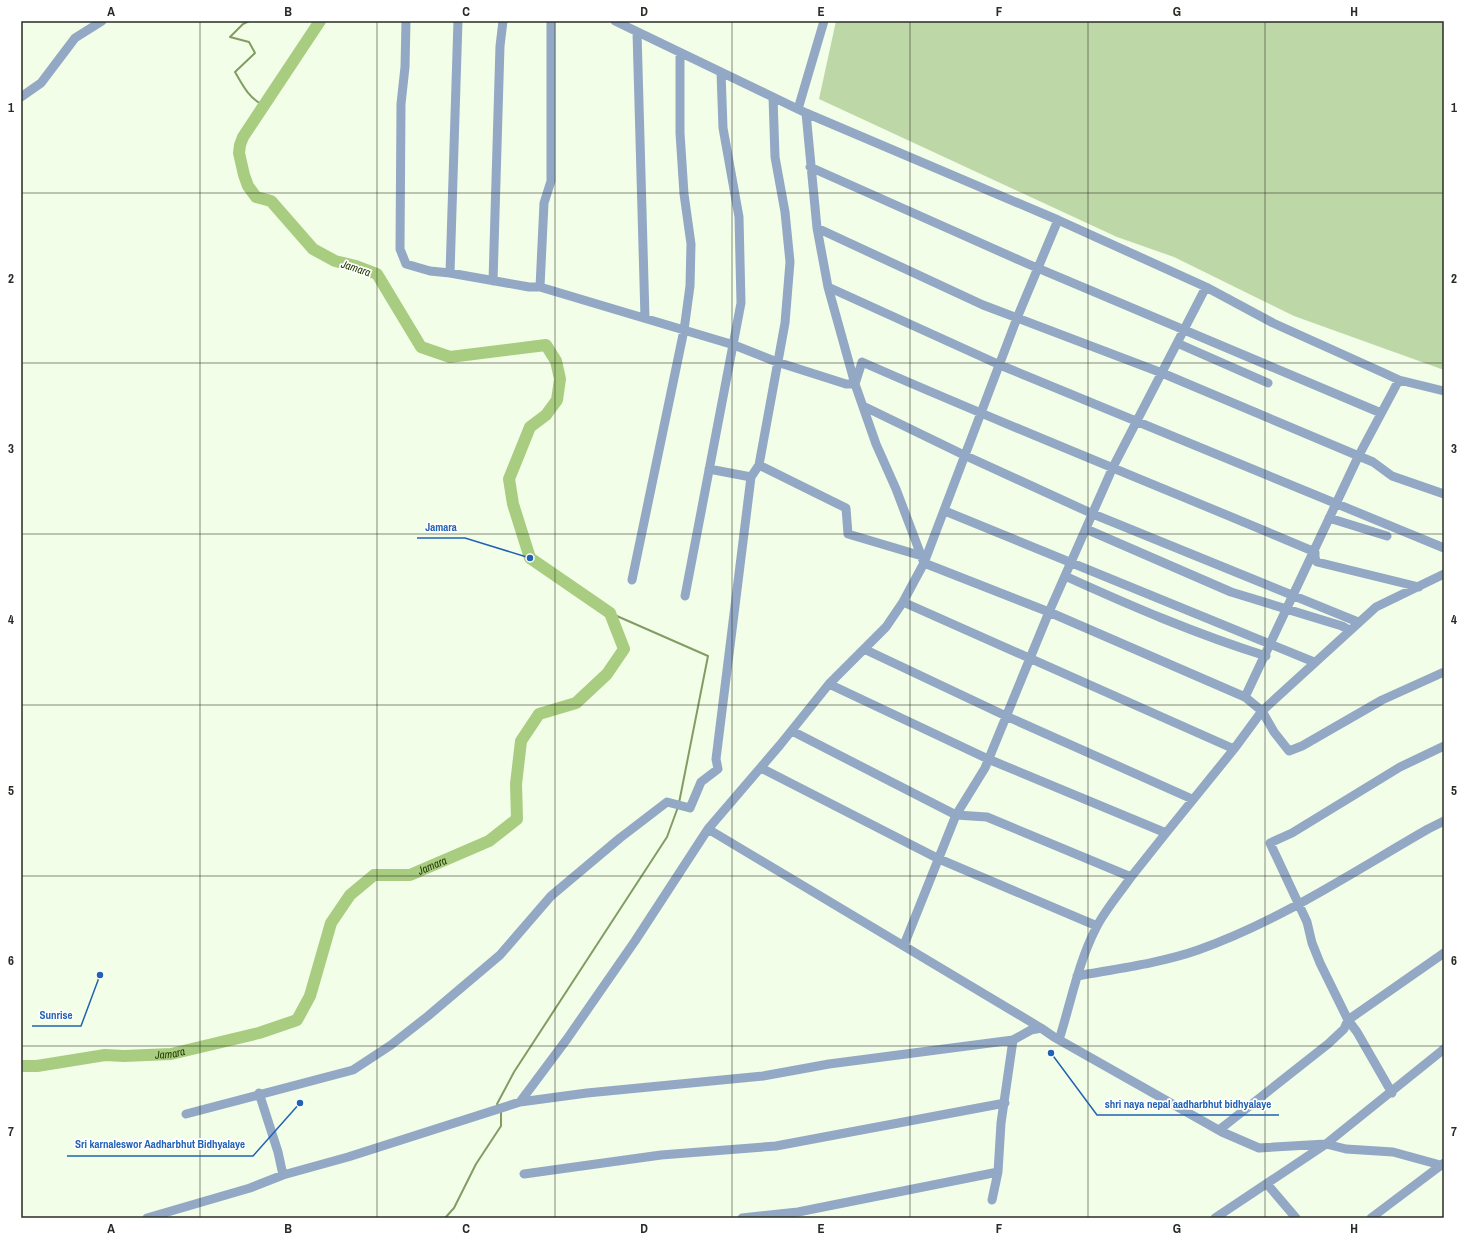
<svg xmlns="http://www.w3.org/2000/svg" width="1465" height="1239" font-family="'Archivo Narrow',sans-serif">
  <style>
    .green { fill: #bed7a7 }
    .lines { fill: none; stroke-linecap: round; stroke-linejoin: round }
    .stream { stroke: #829d64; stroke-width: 2 }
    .river { stroke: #a8cd80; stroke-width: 12 }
    .minor { stroke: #92a8c5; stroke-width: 9 }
    .grid { fill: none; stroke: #282c24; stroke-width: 1; stroke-opacity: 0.55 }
    .labels { text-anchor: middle; stroke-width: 3.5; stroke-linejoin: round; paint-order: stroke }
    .water-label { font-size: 11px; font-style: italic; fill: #223800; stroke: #fff }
    .leader { fill: none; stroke: #2262b3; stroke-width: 1.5 }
    .callout-dot { fill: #2262b3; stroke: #fff; stroke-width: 1.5 }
    .callout-label { font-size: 11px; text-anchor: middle; font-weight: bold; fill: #2262b3; stroke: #fff; stroke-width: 3.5; stroke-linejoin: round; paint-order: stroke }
    .neatline { fill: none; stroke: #282c24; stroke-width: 1.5 }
    .grid-label { font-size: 13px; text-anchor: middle; font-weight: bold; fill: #282c24 }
  </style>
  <rect width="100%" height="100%" fill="#f2fee7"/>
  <!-- green -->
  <path class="green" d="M836 21H1444V370L1294 316 1174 257 1117 237 819 99Z"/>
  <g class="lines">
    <!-- stream -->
    <path class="stream" d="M249 21 243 24 230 37 249 42 255 53 235 72C243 86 249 98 263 105
      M610 613 708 656 679 803
      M499 1106 497 1104 514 1072 667 837 678 807
      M445 1218 454 1208 476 1164 501 1126V1111"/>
    <!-- river -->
    <path class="river" id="s1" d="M21 1066H37L105 1055 124 1056 171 1054 259 1033 297 1020 310 996 331 923 350 895 374 875H410L489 841 517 819 516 784 521 741 539 714 576 703 607 674 624 649 610 613 530 558 513 504 509 479 530 427 546 415 557 400 560 379 556 361 546 345 450 357 421 347 377 274 356 266 335 261 313 249 271 201 256 197 248 186 244 175 239 153 240 145 243 137 320 21"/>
    <!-- minor -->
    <path class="minor" d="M406 21 405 67 401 104 400 249 406 264 430 271 450 273
      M458 21 450 273 529 287H540L734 345 777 362 846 384H855
      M637 32 645 318
      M21 97 41 83 75 38 102 21
      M798 109 824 21
      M806 113 1058 220
      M810 167 1028 264 1381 413
      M817 228 983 305 1162 373 1373 462 1392 476 1444 494
      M493 281 500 46 503 21
      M540 287 544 203 551 181V21
      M828 287 1000 365 1444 548
      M1177 343 1268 383
      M855 384 862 362C1012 428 1164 488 1315 552V558L1317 562 1419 587
      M863 406 964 455 1093 514 1358 622
      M759 465 846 508 848 534 922 556
      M709 469 751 477
      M945 511 1314 662
      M1329 518 1387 536
      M1086 529 1231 592 1342 626 1349 630
      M1444 574 1376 607 1262 711 1274 732 1289 751 1302 746 1382 700 1444 672
      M1065 576C1131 606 1196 634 1266 656
      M632 580 684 330 690 286 691 244 684 194 680 133V53
      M685 596 741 303 739 217 723 128 721 72
      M903 602 1234 749
      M864 649 1006 716 1192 799
      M829 684 988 759 1166 833 1234 749 1262 711 1245 697 1049 612 924 563 1017 318 1058 220 1206 287 1273 323 1384 373 1399 380 1444 391
      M1245 697 1358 457 1399 380
      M792 731 956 815 987 817 1131 877 1166 833
      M761 768 939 859 1097 926
      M708 829 1041 1028 1054 1037 1222 1132 1259 1148 1326 1144 1346 1149 1393 1152 1444 1166
      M904 945 956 815 985 768 1049 612 1113 467 1206 287
      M1077 976C1115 969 1161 963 1198 950 1280 921 1353 872 1428 829L1444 821
      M1059 1040C1071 1002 1078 963 1096 928 1105 910 1120 893 1131 877
      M259 1093 278 1152 283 1175
      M1392 1093 1357 1032 1348 1020 1320 963 1312 943 1307 922 1270 843 1292 833 1400 767 1444 746
      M520 1102 567 1039 635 941 708 829 780 745 829 684 886 627 903 602 924 563 896 489 876 444 855 384 828 287 817 228 806 113 615 21
      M186 1114 353 1070 391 1045 428 1016 500 955 551 896 620 838 667 802 690 808 701 782 718 769 716 759 751 477 759 465 785 323 790 262 785 212 775 157 773 97
      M1219 1130 1328 1044 1344 1029 1348 1020 1444 953
      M524 1174 661 1155 776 1146 1005 1103
      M1267 1184 1296 1218
      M992 1200 998 1172 1001 1123 1013 1040
      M147 1218 250 1188 283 1175 348 1157 520 1102 587 1093 763 1076 829 1064 1013 1040 1031 1030 1041 1028
      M742 1218 798 1212 998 1172
      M1215 1218 1326 1144 1444 1049
      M1371 1218 1444 1163"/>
  </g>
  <!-- grid -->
  <path class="grid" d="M200 21V1218M377 21V1218M555 21V1218M732 21V1218M910 21V1218M1088 21V1218M1265 21V1218M21 193H1444M21 363H1444M21 534H1444M21 705H1444M21 876H1444M21 1046H1444"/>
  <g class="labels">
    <!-- water labels -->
    <g class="water-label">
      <text transform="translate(356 268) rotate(18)" y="4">Jamara</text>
      <text dy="4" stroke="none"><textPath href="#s1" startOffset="510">Jamara</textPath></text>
      <text dy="4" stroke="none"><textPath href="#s1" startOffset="150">Jamara</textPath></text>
    </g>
  </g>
  <!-- callouts -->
  <path class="leader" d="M530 558L465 538H417M100 975L81 1026H32M1051 1053L1097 1115H1279M300 1103L253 1156H67"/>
  <g class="callout-dot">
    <circle cx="530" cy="558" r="4"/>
    <circle cx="100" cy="975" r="4"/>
    <circle cx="1051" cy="1053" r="4"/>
    <circle cx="300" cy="1103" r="4"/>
  </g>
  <g class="callout-label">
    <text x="441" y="531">Jamara</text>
    <text x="56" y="1019">Sunrise</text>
    <text x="1188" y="1108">shri naya nepal aadharbhut bidhyalaye</text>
    <text x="160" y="1148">Sri karnaleswor Aadharbhut Bidhyalaye</text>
  </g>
  <!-- border -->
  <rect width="1465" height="1239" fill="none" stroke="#ffffff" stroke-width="44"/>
  <rect x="22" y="22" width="1421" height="1195" class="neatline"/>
  <g class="grid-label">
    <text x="111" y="16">A</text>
    <text x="288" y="16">B</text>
    <text x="466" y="16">C</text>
    <text x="644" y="16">D</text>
    <text x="821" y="16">E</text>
    <text x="999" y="16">F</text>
    <text x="1177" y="16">G</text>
    <text x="1354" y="16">H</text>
    <text x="11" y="112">1</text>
    <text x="1454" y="112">1</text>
    <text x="11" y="283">2</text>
    <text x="1454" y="283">2</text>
    <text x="11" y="453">3</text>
    <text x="1454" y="453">3</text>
    <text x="11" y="624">4</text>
    <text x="1454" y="624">4</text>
    <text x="11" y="795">5</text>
    <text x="1454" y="795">5</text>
    <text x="11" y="965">6</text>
    <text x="1454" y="965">6</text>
    <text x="11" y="1136">7</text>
    <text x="1454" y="1136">7</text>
    <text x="111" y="1233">A</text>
    <text x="288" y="1233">B</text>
    <text x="466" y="1233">C</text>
    <text x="644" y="1233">D</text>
    <text x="821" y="1233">E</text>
    <text x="999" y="1233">F</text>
    <text x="1177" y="1233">G</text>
    <text x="1354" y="1233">H</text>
  </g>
</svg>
